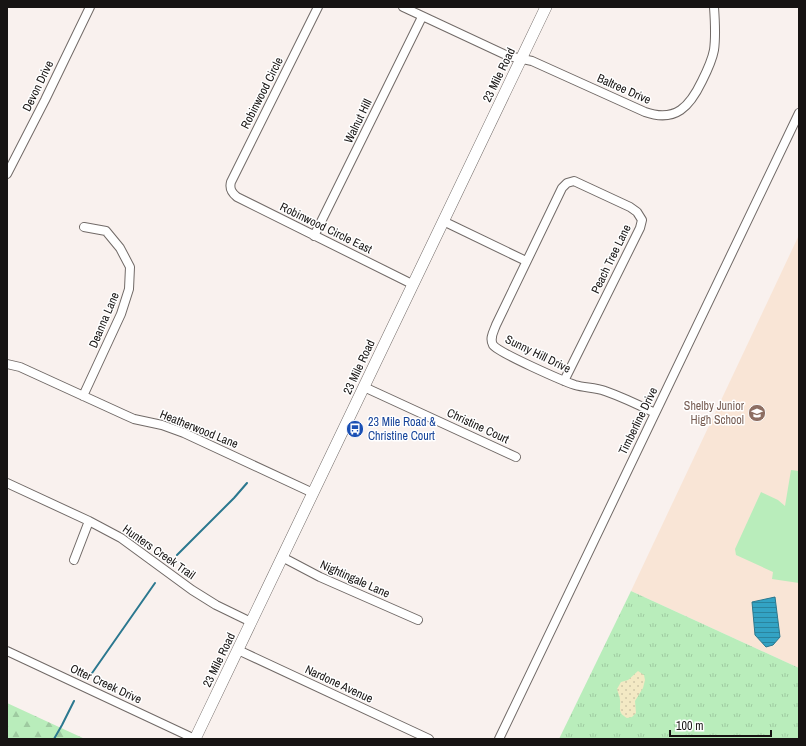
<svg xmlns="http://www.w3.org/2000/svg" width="806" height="746" font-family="'Archivo Narrow',sans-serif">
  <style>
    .education { fill: #f9e5d6 }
    .grass { fill: url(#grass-tufts) }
    .forest { fill: url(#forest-firs) }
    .sand { fill: url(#sand-dots) }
    .pitch { fill: #b9edbb }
    .water { fill: url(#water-rules); stroke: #2b788f }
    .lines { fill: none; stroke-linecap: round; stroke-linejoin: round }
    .stream { stroke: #2b788f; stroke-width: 2 }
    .minor-casing { stroke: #716a67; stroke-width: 10 }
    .secondary-casing { stroke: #716a67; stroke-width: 12 }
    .minor { stroke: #fff; stroke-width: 8 }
    .secondary { stroke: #fff; stroke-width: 11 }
    .labels { text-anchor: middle; stroke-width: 3; stroke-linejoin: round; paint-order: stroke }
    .street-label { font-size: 12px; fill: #171413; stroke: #fff }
    .education-label { font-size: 12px; fill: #785e54; stroke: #fff; text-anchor: end }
    .transit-label { font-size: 12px; fill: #164399; stroke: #fff; text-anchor: start }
  </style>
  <defs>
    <pattern id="grass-tufts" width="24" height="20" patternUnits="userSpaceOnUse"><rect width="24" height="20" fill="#b9edbb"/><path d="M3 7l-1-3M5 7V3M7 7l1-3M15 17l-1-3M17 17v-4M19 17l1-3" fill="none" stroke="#9ecaa0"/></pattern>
    <pattern id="forest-firs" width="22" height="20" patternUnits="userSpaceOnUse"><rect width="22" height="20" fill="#b9edbb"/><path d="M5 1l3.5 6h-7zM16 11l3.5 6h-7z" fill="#9ecaa0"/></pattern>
    <pattern id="sand-dots" width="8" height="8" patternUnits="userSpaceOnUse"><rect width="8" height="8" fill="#f3e9c4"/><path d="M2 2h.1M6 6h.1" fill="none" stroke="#d0c7a8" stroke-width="1.8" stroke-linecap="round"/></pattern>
    <pattern id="water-rules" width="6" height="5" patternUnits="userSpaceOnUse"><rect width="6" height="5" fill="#33a3c4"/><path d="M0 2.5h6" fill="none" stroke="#2a849e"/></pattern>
  </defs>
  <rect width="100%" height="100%" fill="#f9f1ee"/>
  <!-- education -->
  <path class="education" d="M799 235V668L631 591Z"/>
  <!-- grass -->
  <path class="grass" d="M631 591 799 668V739H559Z"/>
  <!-- forest -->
  <path class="forest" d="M7 703 85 739H7Z"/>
  <!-- sand -->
  <path class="sand" d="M638 671 644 675 645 680 643 688 635 701 636 713 632 717 627 718C617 712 621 709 620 700 620 697 618 693 617 689L621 682 628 680Z"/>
  <!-- pitch -->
  <path class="pitch" d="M791 470 799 471V583L772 579 773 572 736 555 735 549 761 492 778 500 785 506Z"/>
  <!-- water -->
  <path class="water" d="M775 597 780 637 773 645 766 647 755 635 752 602Z"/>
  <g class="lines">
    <!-- stream -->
    <path class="stream" d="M177 555 234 498 247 483
      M90 676 155 583
      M54 739 62 725 74 701"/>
    <defs>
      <path id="minor" d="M318 7 231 182C229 189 232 193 237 197L412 284
        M403 7 508 56 532 61 645 112C676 123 690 106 702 81 707 71 712 61 714 50 716 36 715 21 714 7
        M7 174 45 100 90 7
        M443 221 526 261
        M314 236 422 17
        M7 364 20 367 125 415 134 419 162 425 184 433 313 493
        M564 381 640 228 642 220 637 212 630 207 574 181 567 183 562 188 496 325C494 331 489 338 493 345 499 353 563 381 575 385 585 388 595 387 605 391 622 397 639 405 655 413
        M364 387 516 457
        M83 396 121 314 129 289 130 267 120 248 106 231 84 227
        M7 483 89 521 121 538 192 590 216 605 251 622
        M282 557 320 577 418 620
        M74 560 89 521
        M238 650 429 739
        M7 651 195 739
        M499 739 799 113"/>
      <path id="secondary" d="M195 739 546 7"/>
    </defs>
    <!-- minor casing -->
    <use href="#minor" class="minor-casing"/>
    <!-- secondary casing -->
    <use href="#secondary" class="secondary-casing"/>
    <!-- minor -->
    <use href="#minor" class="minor"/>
    <!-- secondary -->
    <use href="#secondary" class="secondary"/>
  </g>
  <!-- icons -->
  <defs>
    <symbol id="school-disc" viewBox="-11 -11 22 22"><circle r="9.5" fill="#8d6e63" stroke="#fff"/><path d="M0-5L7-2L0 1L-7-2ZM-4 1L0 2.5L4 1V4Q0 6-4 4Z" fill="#fff"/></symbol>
    <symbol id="bus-disc" viewBox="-11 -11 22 22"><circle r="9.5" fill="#1a4fb4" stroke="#fff"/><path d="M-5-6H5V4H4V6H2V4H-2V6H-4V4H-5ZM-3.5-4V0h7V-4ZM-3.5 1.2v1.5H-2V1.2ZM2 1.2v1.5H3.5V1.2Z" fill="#fff"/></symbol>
  </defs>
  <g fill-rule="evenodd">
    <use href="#school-disc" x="747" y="403" width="20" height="20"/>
    <use href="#bus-disc" x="345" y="419" width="20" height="20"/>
  </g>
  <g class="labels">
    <!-- street labels -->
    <g class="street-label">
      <text transform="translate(499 75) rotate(-64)" y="4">23 Mile Road</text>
      <text transform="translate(38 86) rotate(-64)" y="4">Devon Drive</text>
      <text transform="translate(624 89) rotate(24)" y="4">Baltree Drive</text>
      <text transform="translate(262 93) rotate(-63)" y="4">Robinwood Circle</text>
      <text transform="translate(358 121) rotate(-64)" y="4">Walnut Hill</text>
      <text transform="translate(326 228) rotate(26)" y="4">Robinwood Circle East</text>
      <text transform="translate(611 259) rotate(-64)" y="4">Peach Tree Lane</text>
      <text transform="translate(104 320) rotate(-67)" y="4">Deanna Lane</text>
      <text transform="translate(538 354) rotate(26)" y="4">Sunny Hill Drive</text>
      <text transform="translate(359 367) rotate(-65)" y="4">23 Mile Road</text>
      <text transform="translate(638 421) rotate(-64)" y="4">Timberline Drive</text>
      <text transform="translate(478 426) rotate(25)" y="4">Christine Court</text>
      <text transform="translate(199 429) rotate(22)" y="4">Heatherwood Lane</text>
      <text transform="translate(159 552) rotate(35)" y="4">Hunters Creek Trail</text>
      <text transform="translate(355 579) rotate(24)" y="4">Nightingale Lane</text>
      <text transform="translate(219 660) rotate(-64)" y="4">23 Mile Road</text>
      <text transform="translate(106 684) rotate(25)" y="4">Otter Creek Drive</text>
      <text transform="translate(339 684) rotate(25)" y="4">Nardone Avenue</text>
    </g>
    <!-- education labels -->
    <g class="education-label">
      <text x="744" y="410">Shelby Junior<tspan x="744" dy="14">High School</tspan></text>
    </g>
    <!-- transit labels -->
    <g class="transit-label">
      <text x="368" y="426">23 Mile Road &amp;<tspan x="368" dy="14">Christine Court</tspan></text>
    </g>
  </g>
  <!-- border -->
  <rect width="806" height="746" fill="none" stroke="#171413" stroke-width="16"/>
  <!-- scale -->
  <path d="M670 730v6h101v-6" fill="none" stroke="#171413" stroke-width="2"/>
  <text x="676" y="730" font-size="12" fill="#171413" stroke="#ffffff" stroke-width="3" paint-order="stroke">100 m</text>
</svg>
